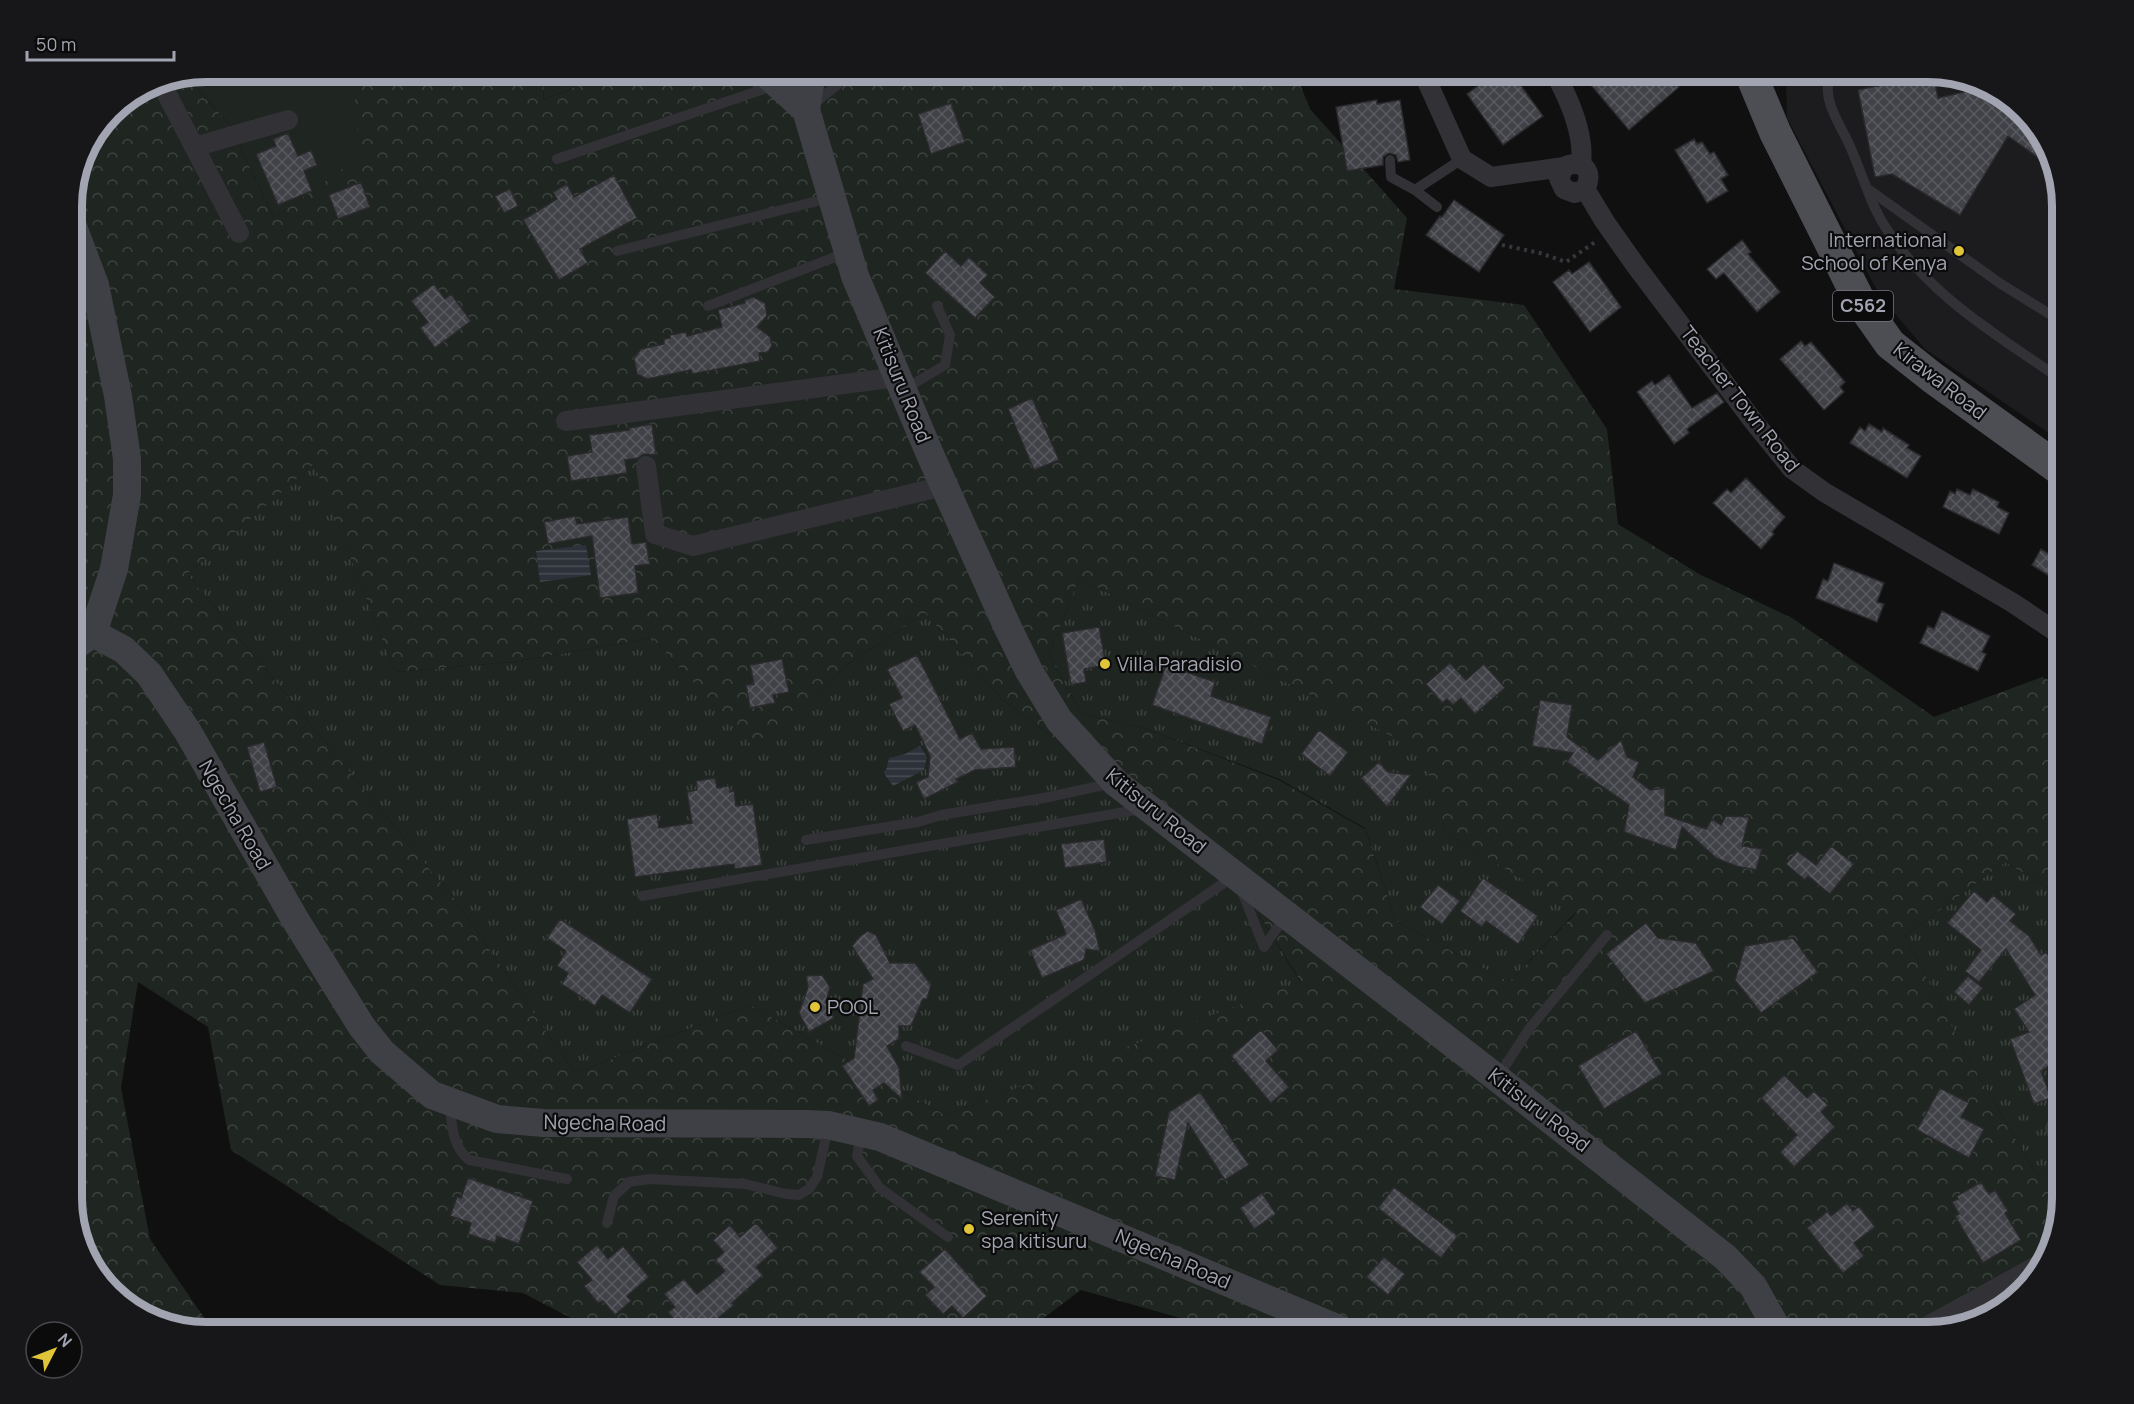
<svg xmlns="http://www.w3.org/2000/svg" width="2134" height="1404" font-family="Manrope,sans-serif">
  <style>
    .built { fill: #1c1c1e }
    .grass { fill: url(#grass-tufts) }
    .forest { fill: url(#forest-crowns); fill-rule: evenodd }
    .garden { fill: #1f2520 }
    .water { fill: url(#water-rules) }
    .building { fill: url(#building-cross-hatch); stroke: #2a2a2d; stroke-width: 1.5 }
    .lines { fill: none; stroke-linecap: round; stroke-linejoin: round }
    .path { stroke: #37383d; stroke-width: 4; stroke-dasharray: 3 4.5; stroke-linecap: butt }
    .lane { stroke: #313136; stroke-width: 10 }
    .street { stroke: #313136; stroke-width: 20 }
    .secondary { stroke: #3f4045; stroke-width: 28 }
    .primary { stroke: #4d4e54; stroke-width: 32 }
    .poi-dot { fill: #e1c538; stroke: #0b0b0c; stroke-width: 2 }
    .labels { text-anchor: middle; stroke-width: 4.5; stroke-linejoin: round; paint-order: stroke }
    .shield { fill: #0b0b0c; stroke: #757680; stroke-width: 1.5 }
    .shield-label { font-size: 18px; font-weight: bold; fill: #a2a4b1 }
    .poi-label { font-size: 20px; fill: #a2a4b1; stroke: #0b0b0c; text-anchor: start }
    .street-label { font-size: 20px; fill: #a2a4b1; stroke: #0b0b0c }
    .rim { fill: none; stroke: #a2a4b1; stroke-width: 8 }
  </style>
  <defs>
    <pattern id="grass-tufts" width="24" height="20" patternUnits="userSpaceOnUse" patternTransform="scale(1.5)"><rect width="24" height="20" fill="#1f2520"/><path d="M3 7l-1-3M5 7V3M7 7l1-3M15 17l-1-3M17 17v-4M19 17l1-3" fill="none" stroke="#3c423e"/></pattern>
    <pattern id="forest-crowns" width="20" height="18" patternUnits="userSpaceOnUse" patternTransform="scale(1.5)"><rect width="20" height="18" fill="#1f2520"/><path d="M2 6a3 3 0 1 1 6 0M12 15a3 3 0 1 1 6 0" fill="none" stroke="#3c423e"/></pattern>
    <pattern id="water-rules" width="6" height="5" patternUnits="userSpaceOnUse" patternTransform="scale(1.5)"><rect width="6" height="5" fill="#2d323a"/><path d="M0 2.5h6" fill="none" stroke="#484d54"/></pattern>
    <pattern id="building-cross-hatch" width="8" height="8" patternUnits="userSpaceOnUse" patternTransform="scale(1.5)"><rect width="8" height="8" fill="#414247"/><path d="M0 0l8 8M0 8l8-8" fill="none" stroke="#595a5f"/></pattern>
  </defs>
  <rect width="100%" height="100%" fill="#101011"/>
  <!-- built -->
  <path class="built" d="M1797 72H1928L2002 94 2044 140 2062 206V442L1925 349 1880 296 1787 118 1786 85Z"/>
  <!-- grass -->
  <path class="grass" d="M314 463 395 672 513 662 652 638 758 751 845 666 925 613 1003 700 1235 876 1301 983 945 1115 750 1005 575 1073 455 900 187 574Z
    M1079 578 1424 752 1446 832 1576 912 1509 982 1396 921 1365 828 1279 779 1144 728 1082 714 1049 656Z
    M2005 862 2062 896V1164L2036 1174 1966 1054 1905 936Z"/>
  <!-- forest -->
  <path class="forest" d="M355 72H545L543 100 612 72H1295L1310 109 1407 218 1394 289 1524 305 1607 429 1618 524 1699 574 1792 618 1934 717 2042 677 2062 686V896L2005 862 1905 936 1966 1054 2036 1174 2062 1164V1198L2040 1272 1994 1314 1928 1332H1230L1081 1290 1025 1332H598L523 1293 440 1285 231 1150 208 1027 138 982 121 1088 150 1239 214 1332H206L132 1310 90 1264 72 1206V198L82 155 106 143 118 107 155 82 186 76 230 125 274 218 354 86ZM314 464 395 672 513 662 652 638 758 752 845 666 925 613 1003 700 1235 876 1301 982 945 1115 750 1005 575 1073 455 900 187 574ZM1079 578 1423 752 1446 832 1576 913 1509 982 1396 921 1365 829 1279 780 1144 728 1082 714 1049 656Z"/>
  <!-- garden -->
  <path class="garden" d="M206 72H355L354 86 359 157 274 218 230 125 186 76Z
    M545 72H612L543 100Z
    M118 107 106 144 82 155 112 111Z"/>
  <!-- water -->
  <path class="water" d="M586 545 591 575 540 582 536 551Z
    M920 746 927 757 924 770 893 786 885 775 889 758 905 754Z"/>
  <!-- building -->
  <path class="building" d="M1503 72H1511L1543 116 1503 145 1467 94 1489 78 1491 81Z
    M1580 72H1666L1679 87 1629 130Z
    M1880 72H1928L1933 74 1938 98 1981 88 2002 94 2044 140 2051 167 2008 136 1960 215 1892 174 1875 177 1858 90 1882 85Z
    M1377 100V104L1400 100 1410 160 1398 162 1396 155 1389 153 1383 157V165L1347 171 1336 107Z
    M951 103 965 142 931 154 918 114Z
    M288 133 298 156 311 150 317 165 304 171 312 191 278 205 256 154 276 146 273 139Z
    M1694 139 1697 144 1702 142 1710 154 1714 152 1728 175 1721 179 1728 191 1707 203 1675 150Z
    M614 175 637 218 580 249 588 263 559 280 523 220 557 199 553 192 567 184 574 197Z
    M361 182 370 207 338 219 329 195Z
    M510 189 518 206 504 213 495 196Z
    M1454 200 1504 235 1479 272 1426 235 1440 216 1442 217Z
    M1742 240 1751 252 1748 254 1780 292 1757 312 1724 273 1716 279 1707 269Z
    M945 251 961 266 969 257 988 275 980 283 995 297 975 318 925 273Z
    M1589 262 1621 307 1590 332 1553 282 1569 270 1572 274Z
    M434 284 445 299 451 294 471 321 435 348 420 328 428 322 411 301Z
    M753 297 765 303 767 316 757 327 770 337 772 345 768 352 759 353 760 361 692 374 691 370 647 379 637 374 634 358 641 349 664 344V339L670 338V335L686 332 687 336 722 327 718 310 745 303V300Z
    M1801 341 1805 346 1811 342 1845 382 1840 387 1844 392 1824 410 1780 359Z
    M1669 375 1692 408 1717 393 1724 402 1687 429 1689 433 1674 444 1637 392 1652 381 1655 385Z
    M1032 398 1059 460 1034 470 1008 409Z
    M652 424 656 455 644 454 638 458 625 460 627 473 571 481 567 456 592 452 589 435 629 430V428Z
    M1869 424 1882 432 1883 428 1909 445 1907 448 1921 456 1907 478 1850 443 1860 427 1865 431Z
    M1746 478 1785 517 1772 532 1774 534 1761 549 1713 503 1727 489 1731 493Z
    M1957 489 1970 495 1973 489 1999 502 1997 507 2009 513 1999 534 1943 507 1950 491 1955 494Z
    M575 516 577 524 628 517 632 544 646 542 650 564 635 566 638 593 600 598 592 536 548 544 544 522Z
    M2062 539V584L2032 565 2041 549 2052 556Z
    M1834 563 1884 583 1877 602 1884 604 1877 622 1816 598 1823 579 1828 581Z
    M1942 611 1990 636 1982 652 1986 654 1978 671 1920 643 1928 626 1934 629Z
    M1099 627 1106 665 1084 669 1086 682 1071 685 1062 633Z
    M917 655 960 739 972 733 981 749 1014 747 1016 767 975 770 956 779 958 782 924 799 916 782 928 777 930 756 915 725 903 731 889 704 902 698 887 669Z
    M782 659 789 692 773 695 775 703 750 708 746 685 754 684 750 665Z
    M1450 663 1466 680 1484 664 1505 688 1475 714 1461 698 1453 705 1447 699 1442 703 1426 684Z
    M1166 665 1215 682 1211 696 1271 717 1262 744 1152 705Z
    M1540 700 1572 705 1567 737 1598 760 1621 740 1627 757 1639 762 1633 777 1650 790 1665 788V815L1706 829 1712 819 1721 825 1726 816 1749 817 1742 846 1762 849 1756 870 1736 866 1716 858 1682 827 1676 850 1624 832 1629 805 1567 762 1573 753 1532 746Z
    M1319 730 1348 752 1330 776 1301 754Z
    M264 742 277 787 260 792 247 747Z
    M1379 762 1388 772 1411 775 1387 807 1361 778Z
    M715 778 717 788 729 786 730 792 734 791 736 806 753 804 762 865 735 869 734 864 635 877 627 819 657 814 659 828 692 823 687 792 697 790 696 781Z
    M1104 839 1107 862 1065 868 1061 844Z
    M1831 846 1854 864 1830 894 1808 876 1805 880 1786 864 1797 851 1816 865Z
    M1483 878 1538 916 1518 944 1486 921 1482 927 1460 911Z
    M1438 885 1460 901 1442 924 1420 907Z
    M1974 891 1987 902 1993 895 2016 914 2010 921 2029 936 2041 955 2046 952 2055 966 2062 962V1058L2041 1071 2051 1098 2034 1104 2010 1039 2029 1032 2014 1009 2035 995 2006 949 1979 982 1965 971 1981 950 1947 923Z
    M1081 899 1095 930 1100 951 1086 949 1084 960 1042 978 1030 950 1066 934 1056 910Z
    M560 919 652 979 630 1013 602 995 595 1006 562 984 568 973 557 966 566 951 547 938Z
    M1646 923 1658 938 1696 943 1714 971 1645 1003 1606 954Z
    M868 931 876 935 890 963H915L931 985 927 999H923L911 1026H899V1039L887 1046 899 1068 902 1099 884 1083 873 1090 878 1100 869 1106 842 1066 854 1058 863 984 873 979 852 946 860 936Z
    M1793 938 1818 972 1761 1013 1735 980 1745 946Z
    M822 975 830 987 826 1002 834 1018 809 1032 799 1013 808 987 806 976Z
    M1968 976 1983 988 1969 1005 1954 992Z
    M1261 1030 1278 1050 1266 1061 1289 1087 1271 1103 1231 1056Z
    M1636 1031 1662 1074 1604 1109 1578 1066Z
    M1784 1075 1807 1098 1814 1091 1828 1105 1821 1112 1835 1127 1794 1167 1780 1152 1797 1135 1761 1098Z
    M1940 1088 1969 1103 1961 1117 1984 1129 1969 1158 1917 1130Z
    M1200 1092 1249 1165 1225 1180 1188 1123 1175 1180 1155 1176 1169 1112Z
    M468 1178 533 1201 519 1244 497 1236 495 1243 468 1234 471 1223 450 1216 457 1197 461 1198Z
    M1981 1182 1989 1194 1995 1190 2008 1211 2005 1213 2021 1240 1983 1263 1955 1216 1959 1214 1952 1202 1958 1199 1957 1196Z
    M1394 1187 1458 1236 1441 1258 1378 1208Z
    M1262 1193 1276 1214 1254 1229 1240 1208Z
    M1847 1203 1853 1211 1859 1206 1875 1227 1854 1243 1864 1256 1843 1273 1807 1228 1828 1211 1831 1216Z
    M756 1223 778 1248 756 1267 763 1275 732 1303 734 1305 701 1332H684L668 1312 675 1307 664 1294 684 1279 697 1294 725 1271 715 1260 724 1252 713 1240 730 1225 740 1237Z
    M597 1245 608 1259 623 1246 649 1277 627 1296 631 1301 615 1315 603 1301 598 1303 584 1286 592 1280 577 1262Z
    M945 1249 987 1296 963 1318 952 1306 943 1314 925 1295 934 1287 919 1272Z
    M1384 1257 1405 1274 1388 1295 1366 1277Z"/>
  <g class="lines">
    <!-- path -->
    <path class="path" d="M1502 245 1540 253 1566 262 1598 240"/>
    <!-- lane -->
    <path class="lane" d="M1832 72C1819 96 1839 122 1849 144 1862 172 1869 202 1886 228 1928 295 1998 336 2062 380
      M811 106 853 72
      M557 159 773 86
      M1390 160 1391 177 1415 190 1462 159
      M1868 189 2001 284 2056 318 2062 327
      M1415 190 1437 207
      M617 251 830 198
      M708 306 848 252
      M903 390 945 365 950 335 937 306
      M806 840 918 822 941 815 1049 797 1113 783
      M1241 889 1264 947 1286 915
      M642 896 1142 809
      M906 1046 958 1065 1234 876
      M1498 1077 1529 1029 1607 935
      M450 1106C452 1127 452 1145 469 1160L567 1179
      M861 1133 857 1156 880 1188 948 1237
      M607 1223 614 1196 629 1182 650 1179 745 1184 786 1194 799 1195 809 1189 817 1177 828 1128"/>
    <!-- street -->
    <path class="street" d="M1443 72 1426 79 1462 159 1491 177 1564 167C1582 158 1595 171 1585 189L1575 193 1564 189 1559 178 1564 167
      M1554 72C1569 98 1585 135 1581 165
      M160 81 239 233
      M194 147 288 120
      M1585 189 1605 222 1636 266 1754 422 1792 469 1824 492 2013 603 2062 636
      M566 421 897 377
      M646 466 655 534 693 546 944 486
      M2055 1128 2062 1145
      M1917 1332 2042 1263"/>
    <!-- secondary -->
    <path class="secondary" d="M764 72 806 110 855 276 929 452 1007 626 1029 671 1059 720 1116 783 1497 1078 1725 1257 1753 1286 1779 1332
      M806 110 812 72
      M72 224 95 285 118 396 127 459V495L114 569 93 633
      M93 633 124 650 149 674 188 732 296 921 362 1027 382 1052 432 1095 497 1119 544 1123 806 1124 828 1125 880 1137 1346 1332
      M72 648 93 633"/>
    <!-- primary -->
    <path class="primary" d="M1750 72 1775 132 1859 300 1890 344 1933 378 2062 471"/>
  </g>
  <!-- markers -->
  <g class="poi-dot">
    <circle cx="1959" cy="251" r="6"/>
    <circle cx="1105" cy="664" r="6"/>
    <circle cx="815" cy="1007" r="6"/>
    <circle cx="969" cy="1229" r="6"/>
  </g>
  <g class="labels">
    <!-- shield labels -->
    <rect class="shield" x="1833" y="291" width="60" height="30" rx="4.5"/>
    <g class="shield-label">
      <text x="1863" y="312">C562</text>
    </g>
    <!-- poi labels -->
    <g class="poi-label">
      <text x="1947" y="247" text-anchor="end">International<tspan x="1947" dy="23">School of Kenya</tspan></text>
      <text x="1117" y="671">Villa Paradisio</text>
      <text x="827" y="1014">POOL</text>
      <text x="981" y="1225">Serenity<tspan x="981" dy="23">spa kitisuru</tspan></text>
    </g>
    <!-- street labels -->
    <g class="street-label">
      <text transform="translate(1940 381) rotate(38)" y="7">Kirawa Road</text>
      <text transform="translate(902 385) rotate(68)" y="7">Kitisuru Road</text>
      <text transform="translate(1740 399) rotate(52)" y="7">Teacher Town Road</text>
      <text transform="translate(1156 811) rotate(39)" y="7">Kitisuru Road</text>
      <text transform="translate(235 815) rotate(60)" y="7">Ngecha Road</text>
      <text transform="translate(1539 1110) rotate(38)" y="7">Kitisuru Road</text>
      <text transform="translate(605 1123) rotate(1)" y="7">Ngecha Road</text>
      <text transform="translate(1173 1259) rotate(23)" y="7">Ngecha Road</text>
    </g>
  </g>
  <!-- crop -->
  <path d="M0 0H2134V1404H0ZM206 82H1928A124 124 0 0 1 2052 206V1198A124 124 0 0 1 1928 1322H206A124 124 0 0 1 82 1198V206A124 124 0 0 1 206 82Z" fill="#171719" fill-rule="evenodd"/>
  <path class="rim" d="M206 82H1928A124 124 0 0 1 2052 206V1198A124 124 0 0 1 1928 1322H206A124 124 0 0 1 82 1198V206A124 124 0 0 1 206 82Z"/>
  <!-- north arrow -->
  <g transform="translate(54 1350) rotate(48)"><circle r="28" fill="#0b0b0c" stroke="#47484e" stroke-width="1.5"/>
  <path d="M0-4.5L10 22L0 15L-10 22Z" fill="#e1c538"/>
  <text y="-9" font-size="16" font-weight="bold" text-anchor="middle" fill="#a2a4b1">N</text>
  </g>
  <!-- scale -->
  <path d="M27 51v9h147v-9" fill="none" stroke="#a2a4b1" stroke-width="3"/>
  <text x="36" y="51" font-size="18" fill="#a2a4b1" stroke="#0b0b0c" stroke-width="4.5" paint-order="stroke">50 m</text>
</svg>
